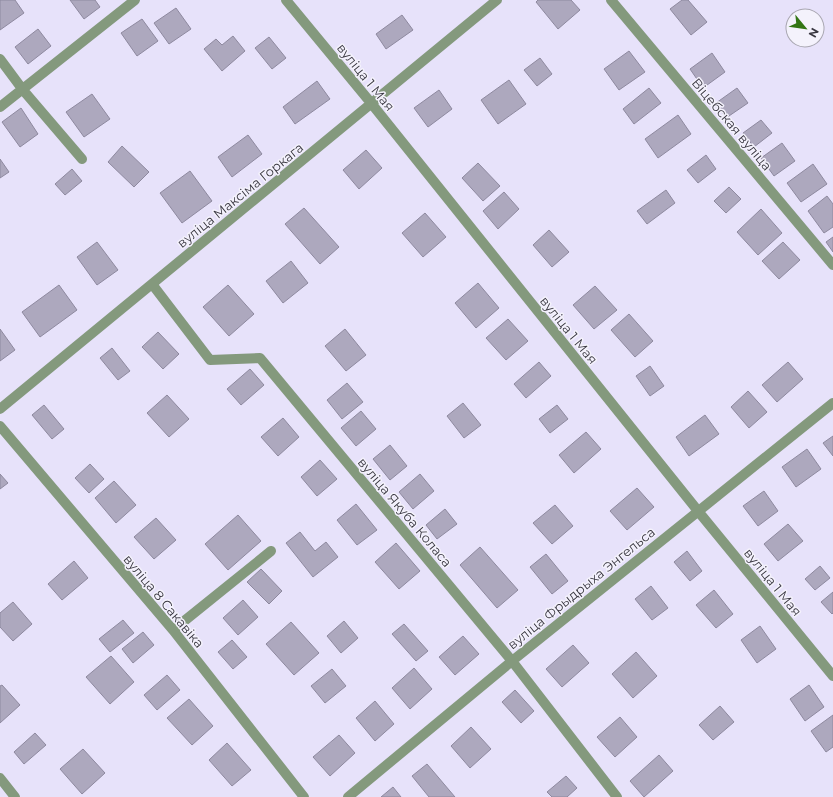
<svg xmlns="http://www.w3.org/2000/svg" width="833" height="797" font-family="Montserrat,sans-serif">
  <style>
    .building { fill: #ada8be; stroke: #8e899f }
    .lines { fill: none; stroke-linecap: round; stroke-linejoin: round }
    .minor { stroke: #84997d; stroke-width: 10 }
    .labels { text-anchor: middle; stroke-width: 3; stroke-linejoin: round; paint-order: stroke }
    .street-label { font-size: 13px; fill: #383640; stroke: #f4f2fc }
  </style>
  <rect width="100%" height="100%" fill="#e7e2fa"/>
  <!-- building -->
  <path class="building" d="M0 0H15L24 13 0 30Z
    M70 0H95L100 7 84 19Z
    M538 0H571L580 10 558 29 536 2Z
    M682 0H688L707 22 691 35 670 9Z
    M176 8 191 29 169 44 154 23Z
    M402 15 413 30 386 49 376 34Z
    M142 19 158 41 137 56 121 33Z
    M38 29 51 46 28 64 15 47Z
    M233 36 245 51 222 71 204 49 216 39 222 45Z
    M269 37 286 58 272 69 255 48Z
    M629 51 645 72 619 90 604 69Z
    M712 53 725 72 703 88 690 69Z
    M540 58 552 74 537 86 524 70Z
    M509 80 526 104 498 124 481 100Z
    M317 81 330 99 295 124 283 107Z
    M649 88 661 103 634 124 623 109Z
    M737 88 748 103 726 118 716 103Z
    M439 90 452 109 428 127 414 108Z
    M92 94 110 119 84 137 66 112Z
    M21 108 38 134 20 147 2 122Z
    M678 115 691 134 658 158 645 139Z
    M761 120 772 133 754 147 743 133Z
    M248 135 262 154 232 177 218 157Z
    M782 143 795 161 774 176 761 158Z
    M122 146 149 172 134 187 108 162Z
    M366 150 382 168 359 189 343 170Z
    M706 155 716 169 698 183 687 170Z
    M0 159 9 172 0 178Z
    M478 163 500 186 483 201 462 178Z
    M813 164 827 184 801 202 787 183Z
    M72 169 82 181 65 195 55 184Z
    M190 171 212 201 182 223 160 193Z
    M729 187 741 199 726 213 714 201Z
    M666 190 675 203 647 224 637 211Z
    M504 192 519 209 498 229 483 211Z
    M827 196 833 204V227L824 233 808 211Z
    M304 208 339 247 320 264 285 224Z
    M761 209 782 233 758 255 737 232Z
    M425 213 446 237 423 257 402 233Z
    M549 230 569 252 552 267 533 245Z
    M833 237V252L826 242Z
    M97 242 118 270 97 285 77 257Z
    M783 242 800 260 779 279 762 261Z
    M291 261 308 283 283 303 266 281Z
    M478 283 499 308 476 328 455 303Z
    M59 285 77 310 40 337 22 312Z
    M228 285 254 314 229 336 203 307Z
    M595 286 617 310 594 329 573 305Z
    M629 314 653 341 635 357 611 330Z
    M508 319 528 341 506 360 486 338Z
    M0 329 15 350 0 361Z
    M345 329 366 355 346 371 325 346Z
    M158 332 179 354 163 369 142 347Z
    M112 348 130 371 118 380 100 358Z
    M539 362 551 376 526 398 514 384Z
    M788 362 803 379 777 402 762 385Z
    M650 366 664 386 650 396 636 376Z
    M250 369 264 385 241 405 227 389Z
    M347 383 363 402 342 419 327 400Z
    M748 391 767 412 749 428 731 407Z
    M167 395 189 419 169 437 147 413Z
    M463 403 481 425 464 438 447 416Z
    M44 405 64 429 52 439 32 415Z
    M557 405 568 419 550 433 539 419Z
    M361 411 376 429 356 446 341 428Z
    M705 415 719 434 689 456 676 437Z
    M283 418 299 437 278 456 261 437Z
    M586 432 601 449 574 473 559 455Z
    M833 436V456L823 443Z
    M390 445 407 466 390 480 373 459Z
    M807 449 821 469 796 487 782 467Z
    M320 460 337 479 317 496 301 477Z
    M90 464 104 479 89 493 75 478Z
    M0 474 8 483 0 489Z
    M420 474 434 491 413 509 399 492Z
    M114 481 136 505 116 523 95 498Z
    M637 488 654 507 627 530 610 511Z
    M764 491 778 511 758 526 743 506Z
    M356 504 377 530 357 545 337 520Z
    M555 505 573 526 552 544 533 523Z
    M445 509 457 524 437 539 426 525Z
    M238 515 261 541 228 570 205 544Z
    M156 518 176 540 154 559 134 537Z
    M788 524 803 541 778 561 764 544Z
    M300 532 315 551 326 542 338 557 313 577 286 543Z
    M396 543 420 571 399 589 375 562Z
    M480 547 518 590 497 608 460 565Z
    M687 551 702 571 690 581 674 562Z
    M546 554 568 581 552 594 530 567Z
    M74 561 88 578 62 600 48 584Z
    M820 566 830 578 815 590 805 579Z
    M261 569 282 591 269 604 247 582Z
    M651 586 668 608 652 620 635 599Z
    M714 590 733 614 716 628 696 605Z
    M833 592V613L832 614 821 602Z
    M243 600 258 617 238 635 223 618Z
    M13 602 32 624 13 641 0 627V613Z
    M123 620 134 633 110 652 99 639Z
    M344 621 358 638 341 653 327 636Z
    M291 622 319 653 294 675 266 644Z
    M404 624 428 651 416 661 392 634Z
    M760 626 776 649 757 663 741 640Z
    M143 632 154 645 133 663 122 649Z
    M463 636 479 654 455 675 439 657Z
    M232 640 247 657 233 669 218 652Z
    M573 645 589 663 562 687 546 669Z
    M636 652 657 676 633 698 612 674Z
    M111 656 134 682 110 704 86 677Z
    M414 668 432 689 410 709 392 688Z
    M332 669 346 686 325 703 311 686Z
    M167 675 180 690 157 710 144 695Z
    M2 685 20 705 0 723V686Z
    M809 685 824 707 805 721 790 699Z
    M515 690 534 711 521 723 502 702Z
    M189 699 213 726 192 745 167 718Z
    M375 701 394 724 375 741 356 718Z
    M720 706 734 722 713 740 699 725Z
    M833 715V747L826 752 811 731Z
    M620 717 637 737 615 757 597 737Z
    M471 727 491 749 470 768 451 746Z
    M35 733 46 745 24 764 14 752Z
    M339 735 355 753 330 776 313 757Z
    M227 743 251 770 232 786 209 760Z
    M83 749 105 773 82 794 60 769Z
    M659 755 673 771 644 797 630 781Z
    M427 764 455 797H429L412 776Z
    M566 776 577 788 567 797H552L547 792Z
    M393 787 401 797H381Z"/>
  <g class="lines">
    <!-- minor -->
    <path class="minor" d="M286 0 371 103 698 511 833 676
      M611 0 833 265
      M0 59 23 90 82 159
      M0 107 135 0
      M152 284 210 360 260 358 512 661 617 797
      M0 409 497 0
      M0 426 173 630 304 797
      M173 630 271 551
      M0 778 15 797
      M348 797 512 661 833 403"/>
  </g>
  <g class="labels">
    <!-- street labels -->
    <g class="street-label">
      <text transform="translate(366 77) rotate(51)" y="5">вуліца 1 Мая</text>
      <text transform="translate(732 124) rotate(50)" y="5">Віцебская вуліца</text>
      <text transform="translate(240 195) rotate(-39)" y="5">вуліца Максіма Горкага</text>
      <text transform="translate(569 330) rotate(51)" y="5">вуліца 1 Мая</text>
      <text transform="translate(405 512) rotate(50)" y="5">вуліца Якуба Коласа</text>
      <text transform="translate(773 582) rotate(51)" y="5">вуліца 1 Мая</text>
      <text transform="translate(581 588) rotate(-39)" y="5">вуліца Фрыдрыха Энгельса</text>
      <text transform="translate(164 601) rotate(50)" y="5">вуліца 8 Сакавіка</text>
    </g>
  </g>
  <!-- north arrow -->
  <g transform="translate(805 28) rotate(119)"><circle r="19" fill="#f4f2fc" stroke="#a9a7b1"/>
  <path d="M0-3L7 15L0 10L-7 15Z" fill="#337514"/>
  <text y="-6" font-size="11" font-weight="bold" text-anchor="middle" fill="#383640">N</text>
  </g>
</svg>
